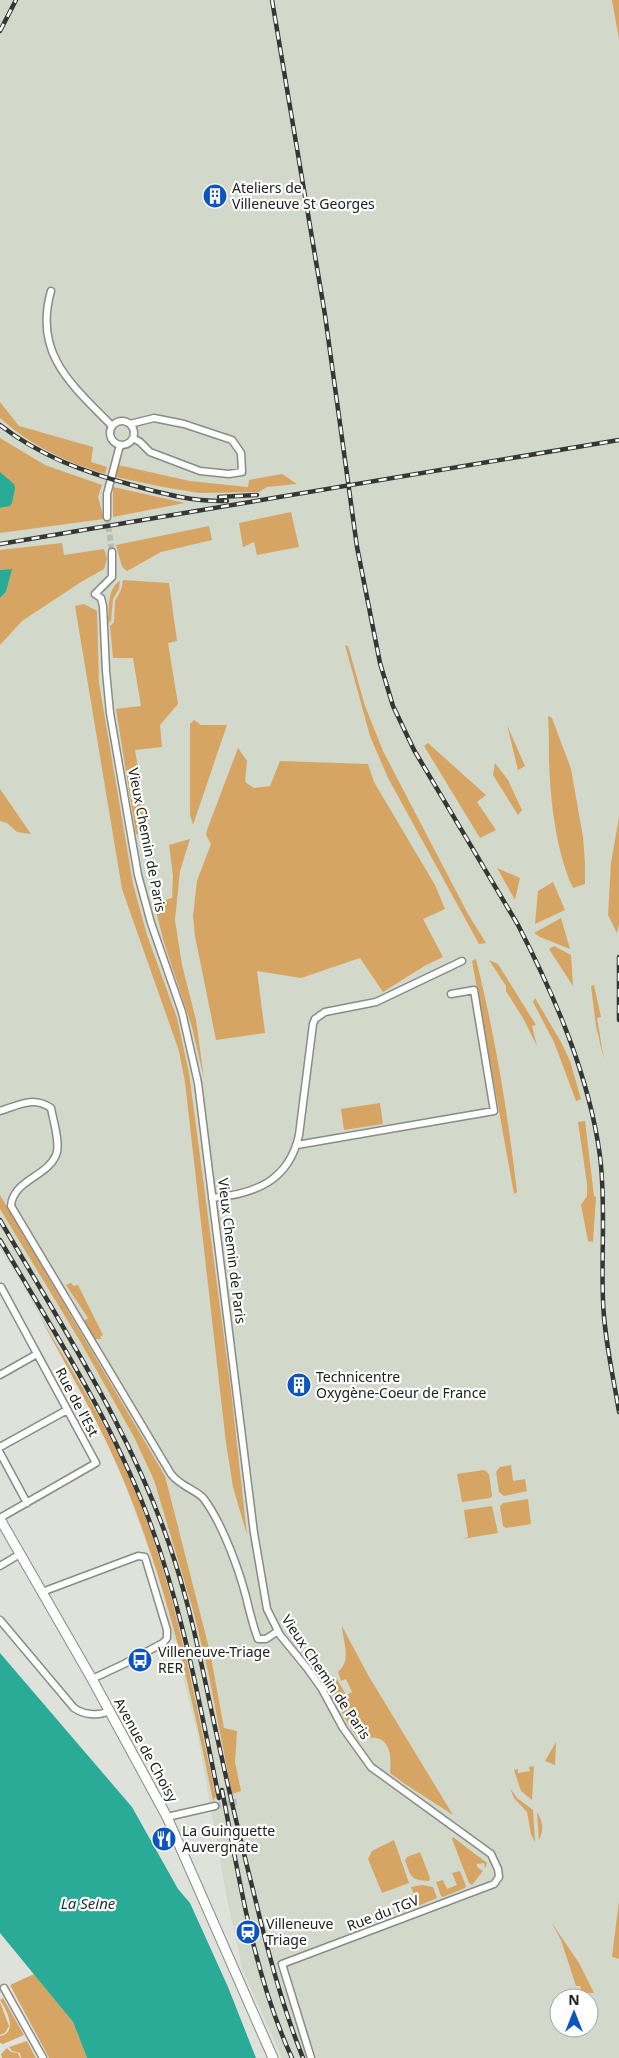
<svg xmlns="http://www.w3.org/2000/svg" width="619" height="2058" font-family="'Noto Sans',sans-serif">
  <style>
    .built { fill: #d2d8ca; fill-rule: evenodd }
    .green { fill: #d7a563 }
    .water { fill: #2aab97 }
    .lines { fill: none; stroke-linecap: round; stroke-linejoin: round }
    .street-tunnel { stroke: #b9bbb5; stroke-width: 6; stroke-dasharray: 6 3; stroke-linecap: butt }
    .street-casing { stroke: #898c86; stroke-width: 9 }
    .secondary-casing { stroke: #898c86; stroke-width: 11 }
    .street { stroke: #fff; stroke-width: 6 }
    .secondary { stroke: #fff; stroke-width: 9 }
    .rail-casing { stroke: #353734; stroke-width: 4.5 }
    .rail { stroke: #fff; stroke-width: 2.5; stroke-dasharray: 8; stroke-linecap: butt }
    .labels { text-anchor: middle; stroke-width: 4.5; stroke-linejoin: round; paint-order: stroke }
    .poi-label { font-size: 14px; fill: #20211f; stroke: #fff; text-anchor: start }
    .street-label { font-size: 14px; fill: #20211f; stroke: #fff }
    .water-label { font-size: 15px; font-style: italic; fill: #1c312c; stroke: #fff }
  </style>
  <rect width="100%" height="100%" fill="#dfe2db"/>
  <!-- built -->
  <path class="built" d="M0 0H619V2058H282L243 1971 227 1899 198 1737 158 1576 126 1487 100 1427 20 1280 0 1248ZM559 1998H589V2028H559Z"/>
  <!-- green -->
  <path class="green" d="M612 0H619V39Z
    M0 402 19 426 93 447 91 462 107 467 105 474C66 462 31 446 0 418Z
    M0 438 45 465 102 485 98 497 104 519 0 533V508L6 507 0 473Z
    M118 465 190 481 248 487 249 480 282 474 297 484 267 487 259 492 199 493 163 487 116 477Z
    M113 487 185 503 113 517Z
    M291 512 299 547 257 555 254 542 243 547 239 523Z
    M209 526 212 540 161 552 127 571 122 567 116 545Z
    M62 543 64 555 104 549 107 558 104 569 81 582 22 621 0 645V598L6 592 11 569 0 570V550Z
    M123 580 169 583 177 641 168 643 178 704 160 725 162 747 135 750 149 834H136L116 709 141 706 133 658H113L110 626 114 622 115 601 121 590Z
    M120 581 119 589 113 599 111 621 108 623C109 609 107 588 120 581Z
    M84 604 97 611 99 683 133 884 147 935 177 1018 189 1073 231 1390 247 1535 233 1487 226 1443 185 1082 179 1051 122 889 75 606Z
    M345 645 348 646 365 706 383 751 468 914 486 943 479 944 388 778 370 736Z
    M548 716 552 718 571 769 583 837 585 863V884L573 888C556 852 550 799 549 759 549 744 549 730 548 716Z
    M194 720 201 725H227L193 825 190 815V724Z
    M507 725 525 766 518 770Z
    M428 743 486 795 477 802 496 830 480 838 424 746Z
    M238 748 247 761 245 782 254 788 270 786 280 761 368 764 374 782 435 885 445 909 423 919 443 957 426 965 383 992 360 958 301 978 257 971 265 1033 216 1040 195 936 193 916 197 881 211 844 206 835 207 830Z
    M495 763 508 780 522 810 518 815 493 775Z
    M0 789 31 834 17 832 7 823 0 821Z
    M619 817V924L617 933 608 915 611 863Z
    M190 839 180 871 175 920 182 965 196 1020 204 1079 192 1027 164 943 154 903 172 898 173 876 169 845Z
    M497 868 520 878 515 900Z
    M553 882 565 910 535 924 538 891Z
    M561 918 570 949 540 937 534 933Z
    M554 946 571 955 573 986 549 949Z
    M476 959C495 1035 508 1114 517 1192L514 1194 472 961Z
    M489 960 498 964 536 1025 532 1026 537 1046 523 1018 506 991V986Z
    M594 985 601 1017 597 1018 604 1060 596 1026 591 986Z
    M535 998 561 1042 570 1061 581 1099 576 1101 554 1042 533 1002Z
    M380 1103 383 1124 344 1130 341 1109Z
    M585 1121 594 1196 596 1197 593 1242 588 1241 581 1205 587 1196V1184L578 1122Z
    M0 1195 165 1476 210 1652 224 1728 237 1731 235 1762 241 1791 232 1794 208 1671 193 1610 154 1480 134 1437 80 1341 0 1209Z
    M71 1283 74 1286 78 1285 103 1335 100 1337 102 1339H94L84 1321 88 1318 66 1285Z
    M40 1317C73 1372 108 1427 133 1486 175 1585 193 1692 216 1796L213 1801C192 1694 167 1587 126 1486 102 1427 70 1373 40 1317Z
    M511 1465 513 1481 525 1479 527 1491 504 1496 499 1492 496 1472 500 1467Z
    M484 1470 489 1474 492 1496 490 1498 462 1502 457 1474Z
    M528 1499 531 1524 506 1528 503 1526 500 1506 503 1503Z
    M492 1506 498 1533 462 1539 468 1537 464 1510Z
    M342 1626 368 1675 453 1815 405 1784 390 1773C391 1761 392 1741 376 1738 371 1737 364 1740 359 1740L344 1717 329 1683 337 1679 346 1695 352 1692 346 1679 341 1681 338 1672C352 1661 343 1642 342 1626Z
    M556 1742 555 1765 545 1761Z
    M534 1766 532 1800 521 1791 514 1770 518 1769V1773L530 1771 529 1767Z
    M510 1788 517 1798 533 1810 535 1842 531 1834 527 1812 514 1798Z
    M537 1812C543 1822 544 1829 539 1840Z
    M453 1837 487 1863 485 1868 484 1863 477 1864V1867L483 1871 472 1885 469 1883 452 1839Z
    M394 1840 409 1883 382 1893 368 1859 372 1851Z
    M420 1852 430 1878 429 1881C410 1880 411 1877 405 1860L407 1857Z
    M460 1871 466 1886 465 1888 443 1897 441 1896 436 1882 443 1880 447 1889 457 1885 452 1873Z
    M422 1885 433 1887 437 1898 418 1906 411 1887Z
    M619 1901V1959L612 1957Z
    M551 1922 579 1963 594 1993H582L580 1986H576L561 1940Z
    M34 1974 73 2022 87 2058H49L10 1985Z
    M3 1998 24 2035 3 2044 0 2043V2036C18 2033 7 2010 0 2000Z
    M0 2002 9 2026 5 2033 0 2035Z
    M27 2041 36 2058H21L20 2053 12 2051 9 2047Z
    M7 2048 11 2052 18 2053 20 2058H2L1 2054Z"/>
  <!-- water -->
  <path class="water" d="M0 472 14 484 15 488 12 503 10 506 0 508Z
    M12 569 6 592 0 598V570Z
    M0 1653 132 1807 178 1889 190 1903 228 1987 256 2058H87L73 2022 0 1933Z"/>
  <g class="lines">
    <!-- street-tunnel -->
    <path class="street-tunnel" d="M107 517 112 552
      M215 1806 237 1802"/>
    <defs>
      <path id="street" d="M51 291C33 354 72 385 112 426
        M110 433a12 12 0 1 1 24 0a12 12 0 1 1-24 0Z
        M130 424 154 418 184 424 232 440 241 453 242 472 229 474 200 471 150 452 140 442 133 438
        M107 517V494L120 445
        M112 552V577L95 594 101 598 103 606 106 671 110 713 138 875 151 923 182 1012 198 1083 254 1533 267 1609 280 1635 307 1668 322 1689 343 1728 371 1767 491 1854 498 1869 499 1877 494 1884 282 1964 311 2058
        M0 1111C19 1105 33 1096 51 1108 53 1120 61 1144 56 1155 47 1177 13 1180 11 1206L171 1474C181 1487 197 1490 204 1499 224 1526 242 1577 249 1609 252 1620 254 1629 258 1639H266L278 1631
        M297 1145 494 1111 474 990 451 994
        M212 1198C255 1194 289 1181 299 1135L313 1024 315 1019 325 1012 376 1002 462 961
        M0 1375 37 1354
        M0 1447 67 1410
        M0 1453 27 1503
        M0 1518 96 1463 1 1287
        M0 1566 20 1554
        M42 1592 138 1556 145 1557 167 1630V1638L163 1643 124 1664 92 1679
        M0 1620 74 1708C82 1714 99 1717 108 1711
        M167 1817 215 1806
        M4 1988 43 2058"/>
      <path id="secondary" d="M0 1519 92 1679 167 1817 273 2058"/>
    </defs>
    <!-- street casing -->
    <use href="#street" class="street-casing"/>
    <!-- secondary casing -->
    <use href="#secondary" class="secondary-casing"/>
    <!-- street -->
    <use href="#street" class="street"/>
    <!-- secondary -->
    <use href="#secondary" class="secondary"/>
    <defs>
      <path id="rail" d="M272 0 325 315 357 547 380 663 393 706 414 750 518 925C555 997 589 1075 600 1156 606 1204 601 1252 603 1300 604 1337 613 1375 619 1412
        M0 31 16 0
        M0 425C40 456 84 472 132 485 164 494 194 502 227 501
        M219 497 257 495
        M0 544 619 440
        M619 957V1020
        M0 1220C65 1332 137 1440 176 1565 192 1615 202 1667 213 1718 226 1778 240 1839 255 1898 268 1953 282 2006 303 2058
        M0 1240C52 1329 109 1416 146 1512 182 1605 199 1701 219 1798
        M222 1790C240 1881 253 1973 292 2058"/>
    </defs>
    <!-- rail casing -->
    <use href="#rail" class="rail-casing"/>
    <!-- rail -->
    <use href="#rail" class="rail"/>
  </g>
  <!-- icons -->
  <defs>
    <symbol id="building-disc" viewBox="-11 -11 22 22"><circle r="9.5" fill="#0c54bf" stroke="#fff"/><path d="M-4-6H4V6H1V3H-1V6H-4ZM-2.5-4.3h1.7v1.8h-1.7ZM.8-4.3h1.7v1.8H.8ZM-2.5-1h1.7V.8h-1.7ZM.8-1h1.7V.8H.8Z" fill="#fff"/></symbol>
    <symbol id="bus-disc" viewBox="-11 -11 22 22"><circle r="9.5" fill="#0c54bf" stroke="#fff"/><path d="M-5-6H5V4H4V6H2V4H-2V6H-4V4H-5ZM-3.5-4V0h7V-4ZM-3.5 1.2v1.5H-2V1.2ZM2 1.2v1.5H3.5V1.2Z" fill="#fff"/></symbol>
    <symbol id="restaurant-disc" viewBox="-11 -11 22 22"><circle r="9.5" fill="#0c54bf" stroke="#fff"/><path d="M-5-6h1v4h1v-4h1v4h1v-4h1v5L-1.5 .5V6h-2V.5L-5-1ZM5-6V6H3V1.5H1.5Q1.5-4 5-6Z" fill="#fff"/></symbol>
    <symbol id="station-disc" viewBox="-11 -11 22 22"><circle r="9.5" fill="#0c54bf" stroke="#fff"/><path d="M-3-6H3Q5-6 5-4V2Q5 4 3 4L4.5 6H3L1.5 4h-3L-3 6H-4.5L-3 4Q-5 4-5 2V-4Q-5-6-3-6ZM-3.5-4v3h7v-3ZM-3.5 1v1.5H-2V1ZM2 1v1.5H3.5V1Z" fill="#fff"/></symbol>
  </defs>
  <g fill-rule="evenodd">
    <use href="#building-disc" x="201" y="182" width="28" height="28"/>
    <use href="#building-disc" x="285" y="1371" width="28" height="28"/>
    <use href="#bus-disc" x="126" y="1646" width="28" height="28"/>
    <use href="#restaurant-disc" x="150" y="1825" width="28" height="28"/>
    <use href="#station-disc" x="234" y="1918" width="28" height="28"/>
  </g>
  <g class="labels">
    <!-- poi labels -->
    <g class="poi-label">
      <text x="232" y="193">Ateliers de<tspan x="232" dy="16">Villeneuve St Georges</tspan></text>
      <text x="316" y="1382">Technicentre<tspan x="316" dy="16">Oxygène-Coeur de France</tspan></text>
      <text x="158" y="1657">Villeneuve-Triage<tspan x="158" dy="16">RER</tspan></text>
      <text x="182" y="1836">La Guinguette<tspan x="182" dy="16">Auvergnate</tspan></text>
      <text x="266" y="1929">Villeneuve<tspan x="266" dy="16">Triage</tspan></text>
    </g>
    <!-- street labels -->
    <g class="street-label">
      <text transform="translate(147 840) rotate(79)" y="5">Vieux Chemin de Paris</text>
      <text transform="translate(232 1251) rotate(83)" y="5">Vieux Chemin de Paris</text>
      <text transform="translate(77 1402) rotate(62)" y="5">Rue de l'Est</text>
      <text transform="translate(326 1677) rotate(56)" y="5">Vieux Chemin de Paris</text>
      <text transform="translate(146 1750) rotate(61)" y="5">Avenue de Choisy</text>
      <text transform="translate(383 1913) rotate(-21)" y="5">Rue du TGV</text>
    </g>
    <!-- water labels -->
    <g class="water-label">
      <text x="88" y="1909">La Seine</text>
    </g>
  </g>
  <!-- north arrow -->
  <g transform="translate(574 2013)"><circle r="24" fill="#ffffff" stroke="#a6a6a5"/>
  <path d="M0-4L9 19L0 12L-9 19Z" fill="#0c54bf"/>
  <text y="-8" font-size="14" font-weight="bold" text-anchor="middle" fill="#20211f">N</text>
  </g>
</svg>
